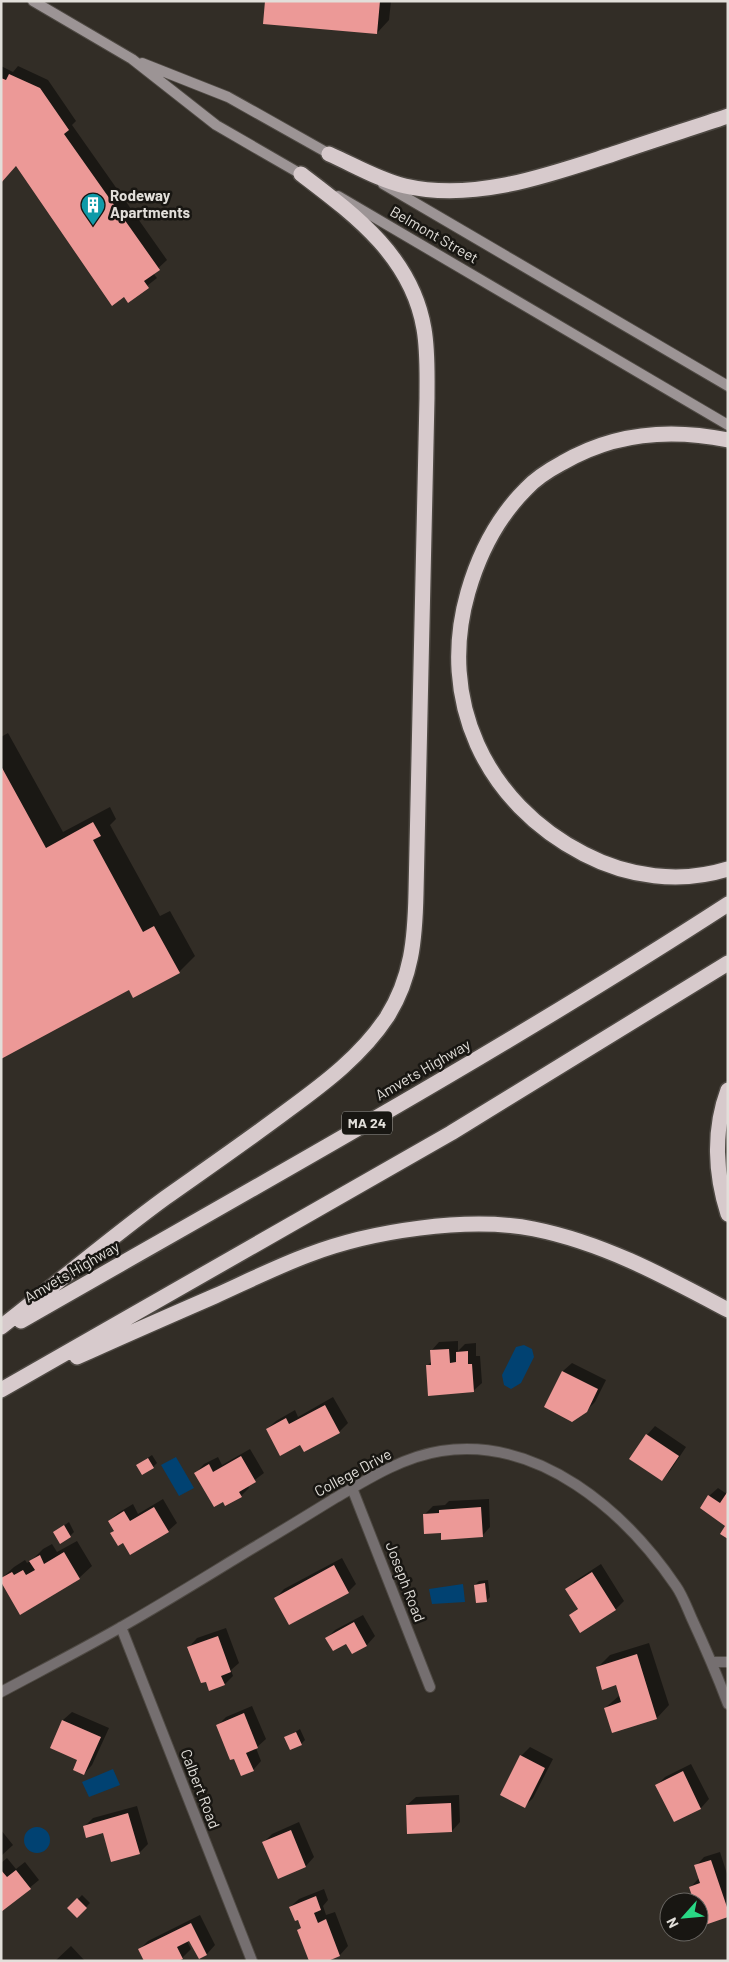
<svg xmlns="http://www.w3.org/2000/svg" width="729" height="1962" font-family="Barlow,sans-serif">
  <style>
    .water { fill: #014272 }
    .shadow { fill: #0007 }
    .building { fill: #ec9997 }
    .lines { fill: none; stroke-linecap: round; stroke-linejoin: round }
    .minor-casing { stroke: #4e4943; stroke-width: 12 }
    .secondary-casing { stroke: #4e4943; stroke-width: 12 }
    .motorway-casing { stroke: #4e4943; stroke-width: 18 }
    .minor { stroke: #756f70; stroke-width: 10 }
    .secondary { stroke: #9c9495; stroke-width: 10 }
    .motorway { stroke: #d7cacc; stroke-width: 15 }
    .labels { text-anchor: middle; stroke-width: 5; stroke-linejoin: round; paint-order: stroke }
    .shield { fill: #181612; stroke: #a5a39e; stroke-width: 1 }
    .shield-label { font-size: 14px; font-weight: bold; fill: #e2dfda }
    .poi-label { font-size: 15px; font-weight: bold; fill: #e2dfda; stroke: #181612; text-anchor: start }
    .street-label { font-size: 15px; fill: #e2dfda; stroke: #181612 }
  </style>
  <rect width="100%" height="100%" fill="#322d26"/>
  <!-- water -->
  <path class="water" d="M524 1345 532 1349 534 1357 521 1383 511 1389 504 1385 502 1375 516 1347Z
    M176 1457 194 1488 179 1496 161 1465Z
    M463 1584 465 1602 432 1604 429 1589Z
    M113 1769 120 1785 89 1797 82 1782Z
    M24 1840a13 13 0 1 1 26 0a13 13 0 1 1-26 0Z"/>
  <!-- shadow -->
  <path class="shadow" d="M266 1H391L389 20 377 33Z
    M1 66 13 72 18 66 48 80 76 121 72 125 167 260 153 273 157 278 128 301 17 165 1 183Z
    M8 733 63 832 110 807 116 819 110 825 160 916 170 911 195 956 179 972 129 988 1 1058V737Z
    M458 1341V1351L465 1344 476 1343V1356H480L482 1383 473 1391 427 1366 432 1361 431 1351 439 1342Z
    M572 1363 606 1380 595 1402 586 1411 545 1407 563 1371Z
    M333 1397 348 1423 339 1432 305 1451 300 1443 267 1429 276 1421 295 1410 298 1417Z
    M655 1426 686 1447 670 1471 662 1480 647 1435Z
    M250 1449 264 1473 248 1485 249 1488 241 1496 196 1473 204 1464 218 1457 222 1465Z
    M152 1455 157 1463 153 1467 137 1465Z
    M718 1488 727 1494V1525L709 1496Z
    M163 1499 177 1523 168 1531 123 1541 109 1521 118 1513 133 1504 138 1514Z
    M489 1499 490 1527 482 1536 442 1532 424 1515 433 1506 445 1505 449 1501Z
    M69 1522 74 1532 70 1536 55 1532Z
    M77 1541 92 1566 79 1578 1 1579 14 1567 25 1560 27 1563 32 1560 43 1549 52 1544 57 1552Z
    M342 1558 356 1584 348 1592 276 1598 284 1589Z
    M601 1564 624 1601 616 1609 580 1632 570 1616 579 1607 567 1589 575 1581Z
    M488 1580 490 1597 486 1601 475 1585 479 1581Z
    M363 1615 375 1636 367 1645 352 1652 347 1642 327 1638 335 1630Z
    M226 1628 239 1663 231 1670 233 1676 225 1684 189 1647 197 1638Z
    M649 1643 669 1705 657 1718 613 1731 605 1708 620 1695 616 1684 597 1668 610 1655Z
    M252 1706 266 1739 256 1748 261 1761 253 1770 217 1726 226 1717Z
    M72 1712 109 1728 92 1765 84 1774 79 1759 51 1747 63 1720Z
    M300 1729 305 1740 301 1744 286 1738Z
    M530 1747 553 1759 533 1798 525 1806 521 1756Z
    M691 1764 709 1799 701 1808 674 1821 657 1785 665 1777Z
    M459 1795 460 1822 452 1831 407 1805 416 1797Z
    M137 1806 148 1844 139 1853 104 1832 84 1827 93 1818Z
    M299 1822 314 1857 306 1866 279 1877 264 1842 272 1834Z
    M1 1830 13 1845 1 1856Z
    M720 1852 728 1877V1916L699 1913V1902H695L691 1887 699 1878 696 1866 704 1857Z
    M7 1858 16 1869 25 1862 39 1880 1 1911V1863Z
    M324 1889 328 1900 323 1906 326 1915 335 1912 348 1946 340 1955 324 1961 298 1930 302 1927 290 1907 299 1899Z
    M82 1895 90 1903 77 1916 69 1908Z
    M200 1915 215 1945 207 1954 199 1958 190 1940 187 1941 191 1949 182 1958 140 1949 148 1941Z
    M71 1946 85 1961H55Z"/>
  <!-- building -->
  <path class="building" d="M265 1H380L377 34 263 24Z
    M9 74 40 88 69 130 64 134 160 270 144 281 149 288 128 303 124 297 112 306 16 166 1 183V78L6 80Z
    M1 766 46 848 93 822 101 836 93 840 143 932 154 926 180 973 133 998 129 990 1 1059Z
    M449 1349 450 1363 456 1362V1352L468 1351V1364H472L474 1392 428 1396 426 1365H431L430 1350Z
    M562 1371 598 1389 587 1412 572 1422 544 1407Z
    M325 1405 340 1433 304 1452 300 1445 280 1456 266 1429 286 1418 289 1424Z
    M646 1434 679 1456 662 1481 629 1459Z
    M241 1456 256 1482 239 1492 242 1497 225 1506 223 1502 214 1507 194 1473 209 1464 213 1472Z
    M148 1458 154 1468 142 1475 136 1465Z
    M728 1491V1539L720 1534 725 1526 700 1508 708 1495 720 1503Z
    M154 1507 169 1532 130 1555 123 1543 118 1546 110 1533 114 1531 108 1521 124 1511 130 1521Z
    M481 1507 483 1537 441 1540V1533L424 1534 423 1514 439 1513V1510Z
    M64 1525 71 1537 60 1544 53 1532Z
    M64 1552 80 1579 20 1615 1 1582V1578L12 1572 14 1575 23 1570 26 1575 35 1570 29 1561 40 1555 44 1564Z
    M334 1565 349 1593 289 1625 274 1598Z
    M592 1572 616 1610 580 1633 569 1615 578 1609 565 1589Z
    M485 1583 487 1602 476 1603 474 1585Z
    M354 1622 367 1646 352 1654 346 1644 333 1651 325 1638Z
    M218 1636 231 1672 221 1676 225 1685 209 1691 206 1682 201 1683 187 1647Z
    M637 1654 657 1719 612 1733 604 1708 621 1702 616 1685 602 1690 596 1667Z
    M244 1713 258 1748 246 1753 254 1771 241 1776 234 1759 230 1760 216 1725Z
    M62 1720 101 1737 84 1775 73 1770 77 1760 50 1748Z
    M296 1732 302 1745 290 1750 284 1737Z
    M520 1755 545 1768 525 1808 500 1795Z
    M683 1771 701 1809 674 1822 655 1785Z
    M451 1803 452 1832 407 1834 406 1805Z
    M128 1813 140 1854 111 1862 103 1833 86 1838 83 1826Z
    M291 1830 306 1867 278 1879 262 1842Z
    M711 1860 728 1910V1917L702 1926 699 1917V1902H694L689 1887 700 1883 694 1865Z
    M1 1870 7 1877 16 1870 31 1889 1 1912Z
    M316 1896 321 1910 314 1913 318 1923 326 1919 340 1956 328 1961H309L297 1930 301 1928 298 1920 295 1921 289 1907Z
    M77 1898 87 1908 77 1918 67 1908Z
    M191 1923 207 1955 199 1959 189 1941 177 1947 183 1959 178 1961H144L138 1949Z"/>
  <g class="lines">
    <defs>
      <path id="minor" d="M352 1488 430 1687
        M121 1627 252 1961
        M712 1662H728
        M1 1692C42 1670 83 1649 123 1626 167 1601 210 1574 253 1548 280 1532 306 1516 332 1500 366 1480 402 1457 441 1451 539 1436 625 1511 676 1586 683 1596 687 1608 692 1619 705 1647 717 1675 728 1704"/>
      <path id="secondary" d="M33 1 132 59 216 125 306 177
        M142 63 228 97 333 156
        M383 184 728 386
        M338 196 728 425"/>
      <path id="motorway" d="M329 154C354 165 379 180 405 186 475 202 548 175 613 154 651 141 689 129 728 116
        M728 440C670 428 613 433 562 463 549 470 536 478 526 489 498 517 479 554 468 592 437 700 485 803 584 854 628 877 680 884 728 869
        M728 1090C713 1130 715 1174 728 1214
        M21 1321C258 1185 498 1053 728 904
        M1 1327C56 1284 109 1239 165 1198 206 1169 248 1140 288 1110 325 1083 362 1055 387 1017 412 977 415 939 416 893L427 398C427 375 428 352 424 329 412 257 355 215 301 174
        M77 1357C123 1336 169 1316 215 1296 246 1282 276 1267 308 1255 370 1231 468 1216 534 1229 604 1243 666 1277 728 1310
        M1 1390 451 1133 728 963"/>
    </defs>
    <!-- minor casing -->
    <use href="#minor" class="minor-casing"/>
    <!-- secondary casing -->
    <use href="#secondary" class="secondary-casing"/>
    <!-- motorway casing -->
    <use href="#motorway" class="motorway-casing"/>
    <!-- minor -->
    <use href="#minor" class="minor"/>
    <!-- secondary -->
    <use href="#secondary" class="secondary"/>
    <!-- motorway -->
    <use href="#motorway" class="motorway"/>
  </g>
  <!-- icons -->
  <defs>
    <symbol id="building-pin" viewBox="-11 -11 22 30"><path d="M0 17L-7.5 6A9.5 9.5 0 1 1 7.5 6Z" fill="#0f9aa8" stroke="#181612"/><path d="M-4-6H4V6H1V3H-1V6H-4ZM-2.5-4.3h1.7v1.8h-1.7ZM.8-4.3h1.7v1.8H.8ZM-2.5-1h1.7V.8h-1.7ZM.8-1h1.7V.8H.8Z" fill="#fff"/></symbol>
  </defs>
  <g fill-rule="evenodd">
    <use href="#building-pin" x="79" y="191" width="28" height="38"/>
  </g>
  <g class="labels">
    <!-- shield labels -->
    <rect class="shield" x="342" y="1111.5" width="50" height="23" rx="4"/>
    <g class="shield-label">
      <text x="367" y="1128">MA 24</text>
    </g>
    <!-- poi labels -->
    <g class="poi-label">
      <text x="110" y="201">Rodeway<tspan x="110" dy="17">Apartments</tspan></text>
    </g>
    <!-- street labels -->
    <g class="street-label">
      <text transform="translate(434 235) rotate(30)" y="5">Belmont Street</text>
      <text transform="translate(423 1070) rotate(-30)" y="5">Amvets Highway</text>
      <text transform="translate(72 1272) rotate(-30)" y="5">Amvets Highway</text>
      <text transform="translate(353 1473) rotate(-28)" y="5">College Drive</text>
      <text transform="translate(405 1582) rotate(69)" y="5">Joseph Road</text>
      <text transform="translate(200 1789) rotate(69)" y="5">Calbert Road</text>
    </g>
  </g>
  <!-- border -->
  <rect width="729" height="1962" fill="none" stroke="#e2dfda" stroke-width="5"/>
  <!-- north arrow -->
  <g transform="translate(684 1917) rotate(243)"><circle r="24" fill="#181612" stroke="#696662"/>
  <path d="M0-4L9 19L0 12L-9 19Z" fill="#29d885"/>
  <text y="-8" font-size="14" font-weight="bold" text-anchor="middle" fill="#e2dfda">N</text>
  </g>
</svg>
